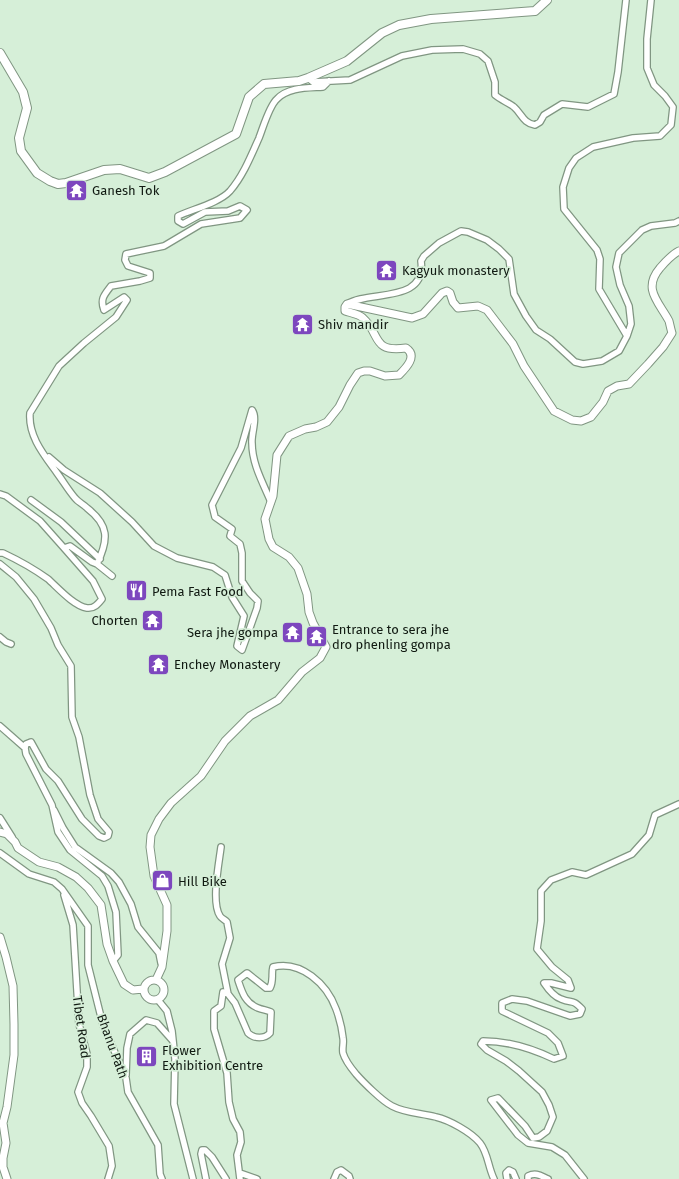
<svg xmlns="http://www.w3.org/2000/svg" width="679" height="1179" font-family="'Fira Sans',sans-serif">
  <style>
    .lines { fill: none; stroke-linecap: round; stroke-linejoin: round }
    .minor-casing { stroke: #809682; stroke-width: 8 }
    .major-casing { stroke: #809682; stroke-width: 9 }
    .highway-casing { stroke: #809682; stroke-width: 10 }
    .minor { stroke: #fff; stroke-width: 5.5 }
    .major { stroke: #fff; stroke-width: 7 }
    .highway { stroke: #fff; stroke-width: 8 }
    .labels { text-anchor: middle; stroke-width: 3.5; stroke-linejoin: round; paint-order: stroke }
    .poi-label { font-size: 13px; fill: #111a12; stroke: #d6efd8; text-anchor: start }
    .street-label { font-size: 13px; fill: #111a12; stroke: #d6efd8 }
  </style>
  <rect width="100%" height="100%" fill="#d6efd8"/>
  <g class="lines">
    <defs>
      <path id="minor" d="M308 78 313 82 350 80 402 56 432 50 463 49 480 54 488 61 495 82V95C501 100 509 103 514 107 522 114 523 123 535 125L540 122 544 115 562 104 588 107 614 94 618 72 626 0
        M347 304C369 290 427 304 421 261L424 256 439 243 461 231 468 232 487 240 499 249 509 259 514 294 526 316 536 330 550 339 575 362 583 364 602 361 619 351 627 336 599 289 600 259 597 250 564 209 563 187 569 168 576 158 593 147 633 138 660 136 671 125 673 107 665 96 654 85 647 68V39L651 0
        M627 336 631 324 629 306 620 285 616 267 619 253 642 230 651 226 675 223 679 221
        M49 457 64 470 100 493 132 522 154 546 177 558 213 567 225 575 232 597 244 616 237 646 242 650 257 608 258 601 250 593 242 581V553L240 544 230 536 232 529 215 517 212 505 241 448 252 410C258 418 251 434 252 443 252 464 263 483 271 502
        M0 494 6 496 40 521 64 548
        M31 500 61 522 100 559
        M0 553H3C18 560 34 569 48 579 58 588 74 606 87 608 94 609 98 604 102 599L93 581 64 548 70 546 92 562 97 564C109 539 109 525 87 508 83 504 78 502 75 498 68 490 63 481 57 473 44 455 28 436 30 413L59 366 84 343 116 317 127 300 124 297 104 310C100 299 104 295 111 286L140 281 150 278V273L128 266 125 260 126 254 164 246 201 224 240 218 247 210 240 206 228 211 205 212 183 224 178 221V216C193 209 219 203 230 191 243 176 251 156 259 138 263 128 269 106 277 99 288 87 308 88 323 87L329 81
        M0 564 16 577 34 599 51 628 58 645 71 666 72 717 79 737 90 795 98 819 109 832 108 836 104 838 99 836 82 819 58 781 46 769 31 742 26 744 25 748 26 754 52 805 58 832 70 850 102 876 108 886 116 912 118 955 113 961
        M97 564 112 576
        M0 637 6 642 11 644
        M0 726 25 748
        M54 810 63 828 75 847 111 873 119 882 131 904 138 927 159 953 161 963
        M0 818 12 837
        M221 847C219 863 211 903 220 916 221 918 225 920 227 922L230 938 222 964 228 994
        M0 853 29 874 54 882 62 889 88 926V965L103 1025 126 1078 128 1092 158 1145 160 1174 162 1179
        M64 895 73 925 79 1024 87 1054V1067L78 1092 82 1103 91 1116 109 1146 112 1166 108 1179
        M158 1000 167 1011 172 1031 175 1059 174 1104 193 1179
        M126 1075 127 1048 130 1034 146 1020 157 1023 173 1041
        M240 1173 257 1179
        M206 1179 201 1154 202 1150H205L212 1157 226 1179
        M240 1179 237 1155 241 1142 240 1132 233 1119 229 1102 227 1073 214 1029V1011L221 1006 223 992 228 994 235 1003 248 1033C254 1039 265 1039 270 1033L271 1012C267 1010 263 1010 258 1008 245 1003 242 992 238 980L247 973 266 988H270C274 980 271 975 273 967 301 960 327 984 336 1009 339 1017 342 1029 343 1038 344 1043 342 1048 343 1053 345 1060 351 1068 356 1074 363 1082 382 1101 392 1106 405 1113 421 1113 436 1117 449 1120 471 1132 480 1143 488 1153 488 1167 494 1179
        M334 1179 337 1172 341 1170 349 1176 350 1179
        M507 1179 506 1173 509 1170 513 1172 516 1179
        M528 1179V1176C536 1172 541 1176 548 1179
        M584 1179 565 1155 552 1147 528 1143 518 1135 491 1100 498 1098 525 1126 533 1138 539 1137 547 1131 553 1117 549 1105 542 1092 519 1071 506 1061 487 1050 481 1044 483 1041C508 1041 531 1048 554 1059L563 1056 558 1043 548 1033 502 1011V1003L512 999 527 1001 570 1016 580 1014 582 1009C571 998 573 1004 561 999 555 997 548 989 544 983H551L571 988 568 980 552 967 537 949 541 921V891L551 880 572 872 586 875 632 854 649 835 655 815 679 804"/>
      <path id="major" d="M0 832 7 834 15 842 18 848 39 862 58 867 76 877 88 888 101 905 107 944 113 961 124 984 133 990 143 989
        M0 937 6 957 13 986 14 1024V1055L7 1107 3 1123 6 1143 3 1158V1167L7 1179
        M144 990a10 10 0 1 1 20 0a10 10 0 1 1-20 0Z
        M156 980 162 967 167 931V905L154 876 150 847 151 835 159 819 171 803 201 776 225 741 250 716 278 700 302 672 320 658 326 647 313 623 309 612 307 594 298 568 289 557 273 547 269 539 265 519 273 496 277 455 289 436 305 429 316 427 327 422 339 407 350 385 358 373 364 371H370L385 376 399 375C406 368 418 356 406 348 371 353 381 334 363 318 359 314 351 313 345 311V307L347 304 412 318 423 314 442 293 447 291 450 293 453 302 458 308 478 306 487 310 513 344 524 366 554 411 572 420 581 421 591 417 603 402 608 391 617 386 629 384 648 364 663 347 672 333C671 330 670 325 669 321 659 302 642 289 660 268 666 261 671 255 679 251"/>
      <path id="highway" d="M0 53 23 92 27 108 19 138 21 151 37 173 50 181 58 184 66 183 104 170 120 169 149 178 165 172 236 134 249 97 264 84 299 81 308 78 347 61 382 33 399 25 431 19 535 11 547 0"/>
    </defs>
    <!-- minor casing -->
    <use href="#minor" class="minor-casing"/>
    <!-- major casing -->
    <use href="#major" class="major-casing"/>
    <!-- highway casing -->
    <use href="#highway" class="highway-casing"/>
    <!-- minor -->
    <use href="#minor" class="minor"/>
    <!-- major -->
    <use href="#major" class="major"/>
    <!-- highway -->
    <use href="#highway" class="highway"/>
  </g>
  <!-- icons -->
  <defs>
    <symbol id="temple-square" viewBox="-11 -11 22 22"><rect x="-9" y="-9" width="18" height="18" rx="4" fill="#7d47be" stroke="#d6efd8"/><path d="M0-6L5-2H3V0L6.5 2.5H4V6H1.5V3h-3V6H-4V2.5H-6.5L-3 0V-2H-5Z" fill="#fff"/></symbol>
    <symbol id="restaurant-square" viewBox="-11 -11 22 22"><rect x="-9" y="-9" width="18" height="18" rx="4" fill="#7d47be" stroke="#d6efd8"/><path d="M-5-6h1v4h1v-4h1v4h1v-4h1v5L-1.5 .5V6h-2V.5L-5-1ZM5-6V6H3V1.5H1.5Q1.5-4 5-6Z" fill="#fff"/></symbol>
    <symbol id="shop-square" viewBox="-11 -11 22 22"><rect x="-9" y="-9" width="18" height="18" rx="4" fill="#7d47be" stroke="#d6efd8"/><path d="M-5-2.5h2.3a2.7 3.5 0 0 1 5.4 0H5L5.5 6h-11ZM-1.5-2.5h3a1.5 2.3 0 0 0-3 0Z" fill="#fff"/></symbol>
    <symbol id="building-square" viewBox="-11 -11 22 22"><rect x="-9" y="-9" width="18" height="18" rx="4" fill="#7d47be" stroke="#d6efd8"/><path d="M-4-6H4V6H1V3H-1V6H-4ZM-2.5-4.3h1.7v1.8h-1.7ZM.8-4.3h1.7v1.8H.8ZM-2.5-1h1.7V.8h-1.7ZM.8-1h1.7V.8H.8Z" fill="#fff"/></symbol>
  </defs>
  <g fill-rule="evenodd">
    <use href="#temple-square" x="64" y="178" width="25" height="25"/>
    <use href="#temple-square" x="374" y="258" width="25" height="25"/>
    <use href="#temple-square" x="290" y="312" width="25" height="25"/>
    <use href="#restaurant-square" x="124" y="578" width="25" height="25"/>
    <use href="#temple-square" x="140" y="608" width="25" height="25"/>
    <use href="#temple-square" x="280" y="620" width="25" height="25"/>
    <use href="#temple-square" x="304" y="624" width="25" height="25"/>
    <use href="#temple-square" x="146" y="652" width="25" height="25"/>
    <use href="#shop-square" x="150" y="868" width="25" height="25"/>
    <use href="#building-square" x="134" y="1044" width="25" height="25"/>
  </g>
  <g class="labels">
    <!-- poi labels -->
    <g class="poi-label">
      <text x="92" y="195">Ganesh Tok</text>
      <text x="402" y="275">Kagyuk monastery</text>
      <text x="318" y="329">Shiv mandir</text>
      <text x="152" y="596">Pema Fast Food</text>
      <text x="138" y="625" text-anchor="end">Chorten</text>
      <text x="332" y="634">Entrance to sera jhe<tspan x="332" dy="15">dro phenling gompa</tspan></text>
      <text x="278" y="637" text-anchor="end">Sera jhe gompa</text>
      <text x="174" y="669">Enchey Monastery</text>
      <text x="178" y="886">Hill Bike</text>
      <text x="162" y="1055">Flower<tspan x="162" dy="15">Exhibition Centre</tspan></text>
    </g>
    <!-- street labels -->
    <g class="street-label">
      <text transform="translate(82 1027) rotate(82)" y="5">Tibet Road</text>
      <text transform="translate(113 1046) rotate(70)" y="5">Bhanu Path</text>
    </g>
  </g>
</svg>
